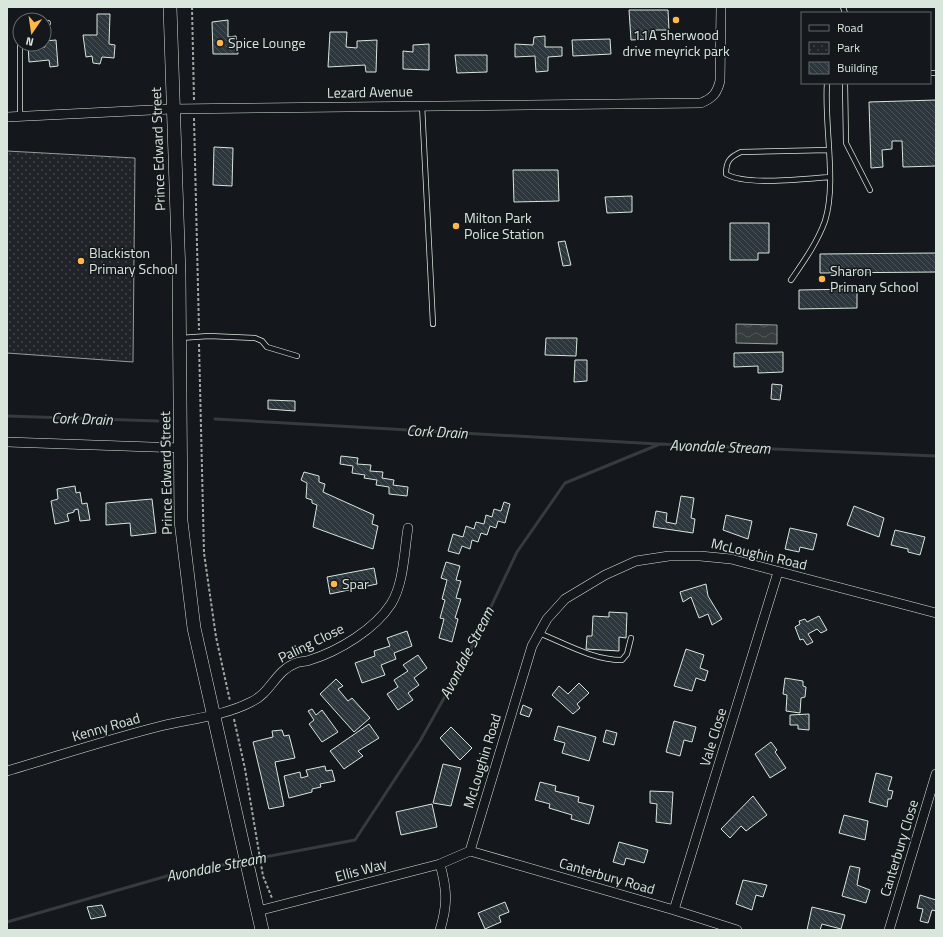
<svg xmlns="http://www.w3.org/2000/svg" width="943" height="937" font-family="'Titillium Web',sans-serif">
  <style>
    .park { fill: url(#park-dots); stroke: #939e99 }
    .water { fill: url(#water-waves); stroke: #939e99 }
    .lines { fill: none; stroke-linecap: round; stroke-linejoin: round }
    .stream { stroke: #363b3e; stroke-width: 3 }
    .building { fill: url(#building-back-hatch); stroke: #d8e6dc }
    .lane-casing { stroke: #d8e6dc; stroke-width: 6 }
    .street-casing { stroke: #d8e6dc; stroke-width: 10 }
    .secondary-casing { stroke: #d8e6dc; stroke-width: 14 }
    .path { stroke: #9da8a2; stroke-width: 2; stroke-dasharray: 3 2; stroke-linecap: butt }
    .lane { stroke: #14181c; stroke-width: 4.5 }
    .street { stroke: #14181c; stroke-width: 9 }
    .secondary { stroke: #14181c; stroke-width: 13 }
    .poi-dot { fill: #ffb74d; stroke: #14181c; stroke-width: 1.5 }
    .labels { text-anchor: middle; stroke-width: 3; stroke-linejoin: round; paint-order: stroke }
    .poi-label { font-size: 14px; fill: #d8e6dc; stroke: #14181c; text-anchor: start }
    .street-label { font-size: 14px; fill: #d8e6dc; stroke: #14181c }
    .water-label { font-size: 15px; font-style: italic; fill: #d8e6dc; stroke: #14181c }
  </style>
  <defs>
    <pattern id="park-dots" width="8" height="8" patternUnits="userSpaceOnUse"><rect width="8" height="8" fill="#202428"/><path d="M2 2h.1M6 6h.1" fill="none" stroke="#404447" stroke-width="1.8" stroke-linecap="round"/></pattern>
    <pattern id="water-waves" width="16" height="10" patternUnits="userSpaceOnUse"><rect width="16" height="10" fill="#363b3e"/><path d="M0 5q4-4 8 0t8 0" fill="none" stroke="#525759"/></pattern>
    <pattern id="building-back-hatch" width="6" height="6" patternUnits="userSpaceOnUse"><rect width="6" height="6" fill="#2c363c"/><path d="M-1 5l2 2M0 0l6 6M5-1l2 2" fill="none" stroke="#4a5358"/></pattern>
  </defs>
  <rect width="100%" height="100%" fill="#14181c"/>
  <!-- park -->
  <path class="park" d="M7 151 135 158 133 362 7 353Z"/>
  <!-- water -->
  <path class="water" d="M736 324 777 325V344L736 343Z"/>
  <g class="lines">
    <!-- stream -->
    <path class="stream" d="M7 416 158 421
      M215 419 658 444
      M249 860 355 840 420 741 467 657 517 552 565 483 660 444 936 456
      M7 922 174 874 243 861"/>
  </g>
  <!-- building -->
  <path class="building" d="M629 10H668L669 30H651L650 39 631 40Z
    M97 14H110L109 44 115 45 114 58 102 57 100 64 93 63 92 56 86 57 83 35H97Z
    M228 20V37L236 36 238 54H213L212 22Z
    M330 32H347L346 47 357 48V41L377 40 376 72H366L365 65 328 67Z
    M545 36V47H562V56L548 57V71L536 72 535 56 515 57V44L533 45 534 37Z
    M610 39 611 54 573 56 572 40Z
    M56 40 58 66 50 67 49 60 29 62 28 44H40V47H45L44 41Z
    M429 44V70L403 69V51L413 52V45Z
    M455 55H487V72L457 73Z
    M936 100V166L903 167 902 141H892V149L882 150 883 167 871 168 869 102Z
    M214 147 233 148 232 186 213 185Z
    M513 170H558L559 201 514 202Z
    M632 196V212L607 213 605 197Z
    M730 223H769V253H758V260H730Z
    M565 241 571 265 563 266 558 242Z
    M936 253V272L820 273V254Z
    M857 289V308L799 309V290Z
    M546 338H577L576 356 545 355Z
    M783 352V372L758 373V366L734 367V353Z
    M575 360H587V381L574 382Z
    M772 384 782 385 780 400 771 399Z
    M268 400 295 401V411L268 409Z
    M341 456 358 458 357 464 371 465 370 471 383 472 382 478 394 480 393 485 408 487 407 496 389 494V487L376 485 377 480 364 478 365 475 352 473 353 466 340 464Z
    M304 472 319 476V482L325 484 323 492 374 515 372 524 378 526 373 549 313 527 317 505 312 503V500L306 498 307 483 301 480Z
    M75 486 76 493 80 492 82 504 87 503 90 520 80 521 78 509 74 510V512L67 514 69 521 55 524 51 501 58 499 57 489Z
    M681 496 694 498 691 518 695 519 693 533 653 527 656 511 667 513 666 522 676 524Z
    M152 499 156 533 131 536 130 523 106 525V503Z
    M504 502 510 504 505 523 498 521 496 528 490 526 487 535 481 533 478 542 472 540 470 549 462 546 459 554 448 551 453 534 463 537 466 526 474 529 476 522 484 524 486 515 492 517 494 509 501 511Z
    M854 506 884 518 879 537 847 525Z
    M726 515 752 521 748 539 723 530Z
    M790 528 817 534 813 550 800 547 799 552 785 549Z
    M895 530 925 537 920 555 908 552V549L891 545Z
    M446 562 460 566 456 580 461 581 456 598 461 599 455 618 458 619 452 642 439 638 444 619 440 618 445 600 442 599 447 580 441 578Z
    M374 568 377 584 330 594 327 577Z
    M706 584 708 596 722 619 712 625 708 614 699 618 691 597 683 602 680 592Z
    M609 612 627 613 626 638 619 637V651L586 649 587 636H592L593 616 609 617Z
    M819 616 827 630 821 633 817 629 808 634 813 642 807 645 803 639 800 640 795 627 800 624 799 621 805 619 807 622Z
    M407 631 412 646 394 653 396 659 381 665 385 675 362 683 355 663 375 656 374 651 390 646 387 638Z
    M686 649 704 655 700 668 708 671 705 681 696 678 692 691 674 686Z
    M418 655 427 668 414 678 419 685 408 693 413 700 398 710 387 694 398 687 394 680 408 671 403 665Z
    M785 678 803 681V686L806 687 805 697 801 698 800 713 786 711 787 695 783 694Z
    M336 679 343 686 338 689 348 701 352 698 370 718 354 732 320 694Z
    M579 683 589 693 577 704 580 708 573 714 552 695 559 686 568 694Z
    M523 705 532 709 529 717 520 714Z
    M312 709 316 715 322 710 338 732 322 742 309 724 314 720 308 711Z
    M809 714V730L798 729V725H790V715Z
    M674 721 696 727 692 742 684 740 680 756 666 752Z
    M369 724 379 738 358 751 363 756 344 769 330 751Z
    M558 726 596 737 589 761 562 753 565 743 554 740Z
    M451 727 472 748 460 760 440 738Z
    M282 730 284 736 289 735 295 758 275 762 284 806 269 809 253 742 273 737 272 731Z
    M606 730 617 733 614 745 603 742Z
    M771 742 777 750 775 752 786 768 770 778 755 754Z
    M443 764 461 768 451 806 433 803Z
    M325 766 326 771 332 770 335 781 320 784 321 787 312 789V792L289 798 284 776 300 772 301 778 308 776 306 770Z
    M876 773 892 777 888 790 893 791 891 799H888L887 807 869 802Z
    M540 782 556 786 555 791 579 797 578 802 594 806 589 824 571 819 572 815 549 808 550 804 535 800Z
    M650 791 673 792 671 824 656 822 657 804 650 803Z
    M753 796 767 815 746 831 741 826 730 838 721 829Z
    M432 804 437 827 401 835 396 812Z
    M844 815 868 821 865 840 839 833Z
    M619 842 648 850 644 863 626 858 624 865 613 862Z
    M850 866 860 868 857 885 870 890 866 903 842 896Z
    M743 880 767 885 763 897 756 895 752 910 736 904Z
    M920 895 936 900V911L932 910 928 923 920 921 923 909 917 908Z
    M505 902 509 912 499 916 501 922 485 929 478 913Z
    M102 905 106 916 91 919 87 907Z
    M812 907 845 915 841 929 822 924 820 930H807Z"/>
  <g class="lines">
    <defs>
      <path id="lane" d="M843 7 845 13
        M44 24 48 23
        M20 44V116
        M930 73H936
        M845 83 846 143 870 190
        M422 105 433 324
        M828 150 741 152C730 157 726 161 726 174 746 186 805 179 829 177
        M791 280C804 261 817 243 825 221 837 183 824 125 827 83
        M180 338 209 336 255 338 262 341 267 347 297 356
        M539 633C566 644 593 660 622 660L627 654 631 638"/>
      <path id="street" d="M7 117 172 109 701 103C713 98 717 93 720 81L721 7
        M7 442 181 448
        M7 771C58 756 109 739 161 726 190 719 224 716 251 702 271 693 275 671 296 663 300 661 306 662 310 660 339 651 375 629 391 604 404 583 404 552 408 528
        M470 851 532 646 547 619 565 599 605 575 636 561 669 556H700L731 559 936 613
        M470 851 674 910 737 930
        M674 910 778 572
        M258 911 440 864 470 851
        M440 930C448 904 447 890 440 864
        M889 930 936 774"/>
      <path id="secondary" d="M170 7 179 275 181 521 194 628 262 930"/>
    </defs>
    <!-- lane casing -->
    <use href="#lane" class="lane-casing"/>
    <!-- street casing -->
    <use href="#street" class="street-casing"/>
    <!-- secondary casing -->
    <use href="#secondary" class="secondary-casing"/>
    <!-- path -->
    <path class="path" d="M192 7 194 100
      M194 118 199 330
      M199 344 204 553 216 637 230 701
      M234 719 245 769 263 876 272 898"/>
    <!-- lane -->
    <use href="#lane" class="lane"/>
    <!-- street -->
    <use href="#street" class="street"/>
    <!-- secondary -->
    <use href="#secondary" class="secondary"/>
  </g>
  <!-- markers -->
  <g class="poi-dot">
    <circle cx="676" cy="20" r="4"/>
    <circle cx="220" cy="43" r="4"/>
    <circle cx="456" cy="226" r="4"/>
    <circle cx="81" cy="261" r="4"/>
    <circle cx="822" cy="279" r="4"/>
    <circle cx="334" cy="584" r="4"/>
  </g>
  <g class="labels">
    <!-- poi labels -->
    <g class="poi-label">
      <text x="676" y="40" text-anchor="middle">11A sherwood<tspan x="676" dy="16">drive meyrick park</tspan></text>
      <text x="228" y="48">Spice Lounge</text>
      <text x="464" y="223">Milton Park<tspan x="464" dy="16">Police Station</tspan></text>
      <text x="89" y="258">Blackiston<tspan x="89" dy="16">Primary School</tspan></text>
      <text x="830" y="276">Sharon<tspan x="830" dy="16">Primary School</tspan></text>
      <text x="342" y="589">Spar</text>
    </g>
    <!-- street labels -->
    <g class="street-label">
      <text transform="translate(370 92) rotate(-1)" y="5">Lezard Avenue</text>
      <text transform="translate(158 149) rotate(-92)" y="5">Prince Edward Street</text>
      <text transform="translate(166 473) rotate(-91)" y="5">Prince Edward Street</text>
      <text transform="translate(759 554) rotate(13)" y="5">McLoughin Road</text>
      <text transform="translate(311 643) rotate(-26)" y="5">Paling Close</text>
      <text transform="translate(106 727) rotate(-16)" y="5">Kenny Road</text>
      <text transform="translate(713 737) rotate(-73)" y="5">Vale Close</text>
      <text transform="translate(482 761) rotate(-73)" y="5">McLoughin Road</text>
      <text transform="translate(899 848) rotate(-73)" y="5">Canterbury Close</text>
      <text transform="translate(361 870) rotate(-15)" y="5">Ellis Way</text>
      <text transform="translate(607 876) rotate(16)" y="5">Canterbury Road</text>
    </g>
    <!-- water labels -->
    <g class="water-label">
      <text transform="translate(82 419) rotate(2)" y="5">Cork Drain</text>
      <text transform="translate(437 432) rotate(3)" y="5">Cork Drain</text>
      <text transform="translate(720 447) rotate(2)" y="5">Avondale Stream</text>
      <text transform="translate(467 653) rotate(-63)" y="5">Avondale Stream</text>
      <text transform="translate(216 867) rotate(-11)" y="5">Avondale Stream</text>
    </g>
  </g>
  <!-- border -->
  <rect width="943" height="937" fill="none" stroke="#d8e6dc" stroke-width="16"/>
  <!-- legend -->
  <rect x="801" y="12" width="130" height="72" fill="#14181c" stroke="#626a69"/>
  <rect x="809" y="25" width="20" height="6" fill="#14181c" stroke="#626a69"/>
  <text x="837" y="32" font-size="12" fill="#d8e6dc">Road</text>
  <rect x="809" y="42" width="20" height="12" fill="url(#park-dots)" stroke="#626a69"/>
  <text x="837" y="52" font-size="12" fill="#d8e6dc">Park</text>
  <rect x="809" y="62" width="20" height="12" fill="url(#building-back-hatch)" stroke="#626a69"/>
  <text x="837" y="72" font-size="12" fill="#d8e6dc">Building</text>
  <!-- north arrow -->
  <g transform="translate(32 32) rotate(193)"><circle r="19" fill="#14181c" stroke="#626a69"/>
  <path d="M0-3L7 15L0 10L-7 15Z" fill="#ffb74d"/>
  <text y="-6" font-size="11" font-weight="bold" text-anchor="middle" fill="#d8e6dc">N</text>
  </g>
</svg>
